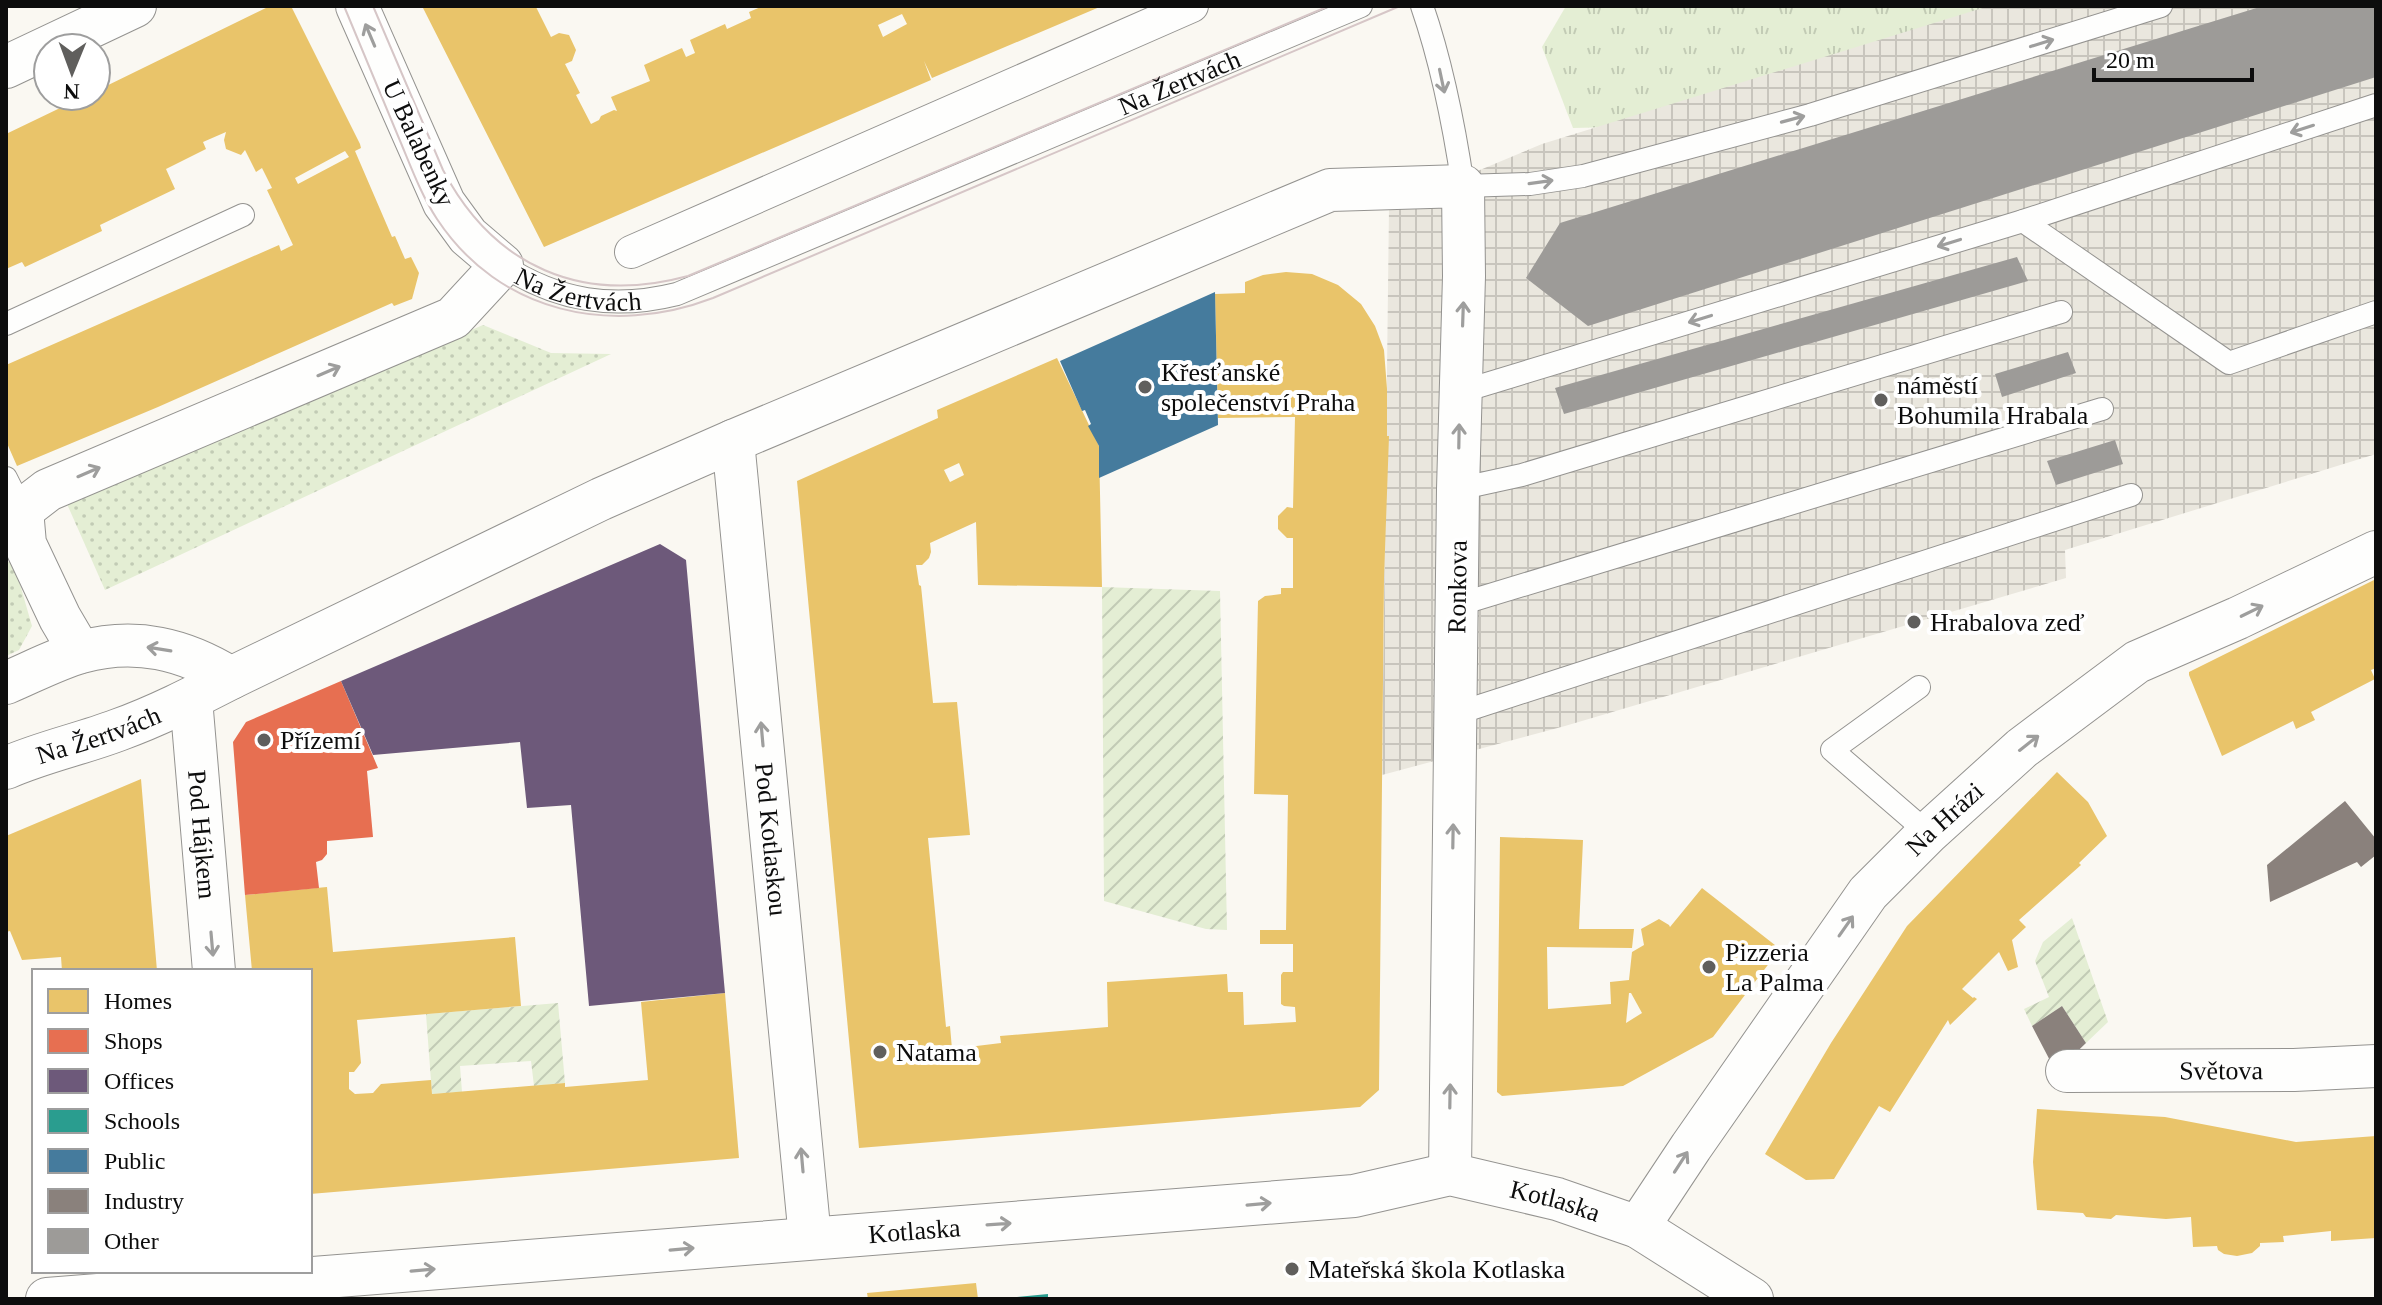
<svg xmlns="http://www.w3.org/2000/svg" width="2382" height="1305" font-family="Georgia,serif">
  <style>
    .grass { fill: url(#grass-dots) }
    .park { fill: url(#park-tufts) }
    .garden { fill: url(#garden-furrows) }
    .plaza { fill: url(#plaza-grid) }
    .homes { fill: #e9c46a; fill-rule: evenodd }
    .shops { fill: #e76f51 }
    .offices { fill: #6d597a }
    .schools { fill: #2a9d8f }
    .public { fill: #457b9d }
    .industry { fill: #8a817c }
    .building { fill: #9d9b98 }
    .lines { fill: none; stroke-linecap: round; stroke-linejoin: round }
    .service-casing { stroke: #949390; stroke-width: 24 }
    .pedestrian-casing { stroke: #949390; stroke-width: 34 }
    .minor-casing { stroke: #949390; stroke-width: 44 }
    .service { stroke: #fefefd; stroke-width: 22 }
    .pedestrian { stroke: #fefefd; stroke-width: 32 }
    .minor { stroke: #fefefd; stroke-width: 42 }
    .tram { stroke: #d6c6c7; stroke-width: 2 }
    .oneway { stroke: #9e9e9d }
    .poi-dot { fill: #605f5d; stroke: #fff; stroke-width: 3 }
    .labels { text-anchor: middle; stroke-width: 8; stroke-linejoin: round; paint-order: stroke }
    .street-label { font-size: 26px; fill: #0d0d0d; stroke: #fff }
    .poi-label { font-size: 26px; fill: #0d0d0d; stroke: #fff; text-anchor: start }
  </style>
  <defs>
    <pattern id="grass-dots" width="8" height="8" patternUnits="userSpaceOnUse" patternTransform="scale(2)"><rect width="8" height="8" fill="#e4eed4"/><path d="M2 2h.1M6 6h.1" fill="none" stroke="#c2cbb5" stroke-width="1.8" stroke-linecap="round"/></pattern>
    <pattern id="park-tufts" width="24" height="20" patternUnits="userSpaceOnUse" patternTransform="scale(2)"><rect width="24" height="20" fill="#e4eed4"/><path d="M3 7l-1-3M5 7V3M7 7l1-3M15 17l-1-3M17 17v-4M19 17l1-3" fill="none" stroke="#c2cbb5"/></pattern>
    <pattern id="garden-furrows" width="10" height="10" patternUnits="userSpaceOnUse" patternTransform="scale(2)"><rect width="10" height="10" fill="#e4eed4"/><path d="M-1 1l2-2M0 10L10 0M9 11l2-2" fill="none" stroke="#c2cbb5"/></pattern>
    <pattern id="plaza-grid" width="8" height="8" patternUnits="userSpaceOnUse" patternTransform="scale(2)"><rect width="8" height="8" fill="#eae7de"/><path d="M0 4h8M4 0v8" fill="none" stroke="#c8c5bd"/></pattern>
  </defs>
  <rect width="100%" height="100%" fill="#faf8f2"/>
  <!-- grass -->
  <path class="grass" d="M483 325 551 353 611 354 105 590 67 504Z
    M13 560 32 626 19 650 6 656V563Z"/>
  <!-- park -->
  <path class="park" d="M1566 6H2003L1616 127 1573 128 1542 47Z"/>
  <!-- garden -->
  <path class="garden" d="M1102 587 1220 591 1227 930 1206 929 1104 901Z
    M2072 918 2108 1022 2086 1043 2062 1006 2032 1026 2024 1009 2049 997 2035 961 2043 942Z
    M558 1003 565 1083 534 1086 531 1061 460 1066 462 1092 432 1094 426 1014Z"/>
  <!-- plaza -->
  <path class="plaza" d="M1989 6H2376V454L2065 550 2066 578 1565 726 1382 775 1389 208 1542 144Z"/>
  <!-- homes -->
  <path class="homes" d="M270 6H291L360 144 361 148 355 151 392 237 395 236 405 259 411 257 419 273 412 299 394 306 392 303 158 407 17 466 6 441V365L279 245 281 251 293 245 267 190 272 188 262 168 256 172 245 150 241 155 226 149 224 140 226 132 203 142 206 149 166 169 175 189 100 225 102 231 25 267 22 262 6 269V134L85 96H96V91ZM345 151 349 157 298 184 295 178Z
    M422 6 536 7 551 37 559 33 569 35 576 50 572 61 565 64 580 93 576 95 591 124 599 120 601 116 614 110 617 111 611 97 650 81 644 65 682 48 686 57 695 53 690 40 725 24 727 29 751 18 749 12 763 6H1102L932 78 924 61 931 80 544 247ZM902 14 907 24 883 37 878 25Z
    M1286 272 1312 274 1338 285 1361 304 1375 326 1384 350 1387 389V436H1389L1384 578 1379 1090 1360 1107 859 1148 797 481 938 418 937 410 1057 358 1099 446 1102 587 978 585 976 522 930 543 931 552 929 558 922 565H916L919 585 921 586 933 703 957 702 970 835 928 838 946 1027 950 1026 952 1049 1001 1043 1000 1036 1108 1027 1107 982 1227 974 1228 992H1243L1244 1025 1296 1022 1295 1007 1284 1006 1281 1004V975L1283 972H1293V944H1260V930H1286L1288 795 1254 794 1258 601 1265 596 1281 594V588H1293V538H1287L1278 529V516L1287 507 1293 508 1295 417 1218 418 1215 294 1245 293V282L1263 275ZM959 463 964 475 950 482 944 470Z
    M2376 579V668L2371 670 2375 679 2311 712 2315 720 2296 729 2293 721 2222 756 2189 675V672Z
    M2057 772 2088 802 2107 836 2079 863 2081 865 2019 920 2026 927 2012 940 2018 967 2008 971 1999 952 1962 989 1973 998 1974 997 1977 999 1950 1025 1948 1020 1890 1112 1879 1106 1834 1179 1806 1180 1765 1154 1831 1043 1907 926Z
    M141 779 157 971H62L61 957 22 960 10 931 6 932V836Z
    M1500 837 1583 840 1579 929H1634L1632 948 1547 947 1548 1009 1611 1004 1610 982 1629 980 1632 952 1644 945 1641 929 1659 919 1669 925 1670 927 1702 888 1780 949 1713 1037 1623 1086 1502 1096 1497 1092ZM1629 993H1631L1642 1013 1626 1023Z
    M327 887 333 952 515 937 521 1006 357 1020 361 1063 354 1072H349V1089L355 1094 373 1093 381 1084 431 1080 432 1094 565 1083V1087L648 1080 641 1002 725 993 739 1158 310 1194V971H252L245 895Z
    M2037 1109 2165 1117 2296 1142 2376 1136V1238L2331 1241V1231L2283 1236 2284 1242 2260 1243V1246L2252 1253 2237 1256 2224 1254 2218 1250 2217 1246 2193 1247 2191 1217 2166 1219 2116 1215 2111 1219 2086 1217 2083 1213 2037 1210 2033 1162Z
    M976 1283 978 1299H868L867 1293Z"/>
  <!-- shops -->
  <path class="shops" d="M341 681 378 768 367 771 373 837 327 841V854L322 860 316 862 319 888 245 895 233 742 246 722Z"/>
  <!-- offices -->
  <path class="offices" d="M660 544 686 560 725 993 589 1006 571 805 527 808 520 742 373 755 341 681Z"/>
  <!-- schools -->
  <path class="schools" d="M1048 1294V1299H1017V1297Z"/>
  <!-- public -->
  <path class="public" d="M1215 292 1218 425 1099 478V446L1088 426 1091 424 1085 410 1082 411 1060 361Z"/>
  <!-- industry -->
  <path class="industry" d="M2345 801 2376 839V855L2361 867 2357 862 2270 902 2267 865Z
    M2062 1006 2086 1043 2056 1072 2032 1026Z"/>
  <!-- building -->
  <path class="building" d="M2263 6H2375L2376 77 1588 326 1526 278 1560 223Z
    M2017 257 2028 281 1564 414 1555 388Z
    M2068 352 2076 373 2002 397 1995 374Z
    M2115 440 2123 464 2056 485 2047 461Z"/>
  <g class="lines">
    <defs>
      <g id="service">
        <path d="M1422 6C1442 64 1454 125 1463 186L1530 184 1583 176 1810 115 2161 6"/>
        <path d="M2023 221 2229 363 2376 312"/>
        <path id="s1" d="M502 265C558 301 613 310 677 294L1361 6"/>
        <path d="M6 324 243 215"/>
        <path d="M1460 392 2023 221 2376 105"/>
        <path d="M6 478 22 510"/>
        <path d="M1458 489 1522 475 2061 312"/>
        <path d="M1457 605 2102 409"/>
        <path d="M1919 687 1832 750 1928 833"/>
        <path d="M1455 714 2131 495"/>
      </g>
      <path id="pedestrian" d="M631 252 1192 6"/>
      <g id="minor">
        <path d="M6 67 135 6"/>
        <path id="s2" d="M733 441 810 1238"/>
        <path d="M80 652 60 618 25 544 22 510 48 490 453 318 502 265 468 236 444 203 357 6"/>
        <path d="M6 683C30 673 56 659 81 652 136 637 184 649 231 678"/>
        <path id="s3" d="M191 699 214 971"/>
        <path id="s4" d="M6 768C42 752 81 744 118 730 157 716 194 697 231 678L601 499 733 441 1330 190 1463 186 1464 276 1458 489 1450 1174"/>
        <path id="s5" d="M2067 1071 2294 1070 2376 1066"/>
        <path id="s6" d="M1638 1227 1691 1147 1868 893 1928 833 2022 748 2137 662 2238 618 2376 552"/>
        <path id="s7" d="M47 1299 1354 1196 1450 1174 1557 1199 1638 1227 1752 1299"/>
      </g>
    </defs>
    <!-- service casing -->
    <use href="#service" class="service-casing"/>
    <!-- pedestrian casing -->
    <use href="#pedestrian" class="pedestrian-casing"/>
    <!-- minor casing -->
    <use href="#minor" class="minor-casing"/>
    <!-- service -->
    <use href="#service" class="service"/>
    <!-- pedestrian -->
    <use href="#pedestrian" class="pedestrian"/>
    <!-- minor -->
    <use href="#minor" class="minor"/>
    <!-- tram -->
    <path class="tram" d="M344 6C362 49 380 93 398 136 410 164 420 193 437 219 499 313 611 337 713 298L1400 6
      M373 6 443 170C494 267 582 305 688 276L1329 6"/>
  </g>
  <!-- one-way arrows -->
  <defs><path id="oneway-shaft" d="M-6 0H5M1.5-3L5.5 0L1.5 3" fill="none" stroke-width="1.6" stroke-linecap="round" stroke-linejoin="round" transform="scale(2)"/></defs>
  <g class="oneway">
    <use href="#oneway-shaft" transform="translate(370 35) rotate(-113)"/>
    <use href="#oneway-shaft" transform="translate(2042 43) rotate(-17)"/>
    <use href="#oneway-shaft" transform="translate(1442 81) rotate(78)"/>
    <use href="#oneway-shaft" transform="translate(1793 119) rotate(-15)"/>
    <use href="#oneway-shaft" transform="translate(2302 129) rotate(162)"/>
    <use href="#oneway-shaft" transform="translate(1541 182) rotate(-8)"/>
    <use href="#oneway-shaft" transform="translate(1949 243) rotate(163)"/>
    <use href="#oneway-shaft" transform="translate(1463 314) rotate(-88)"/>
    <use href="#oneway-shaft" transform="translate(1700 319) rotate(163)"/>
    <use href="#oneway-shaft" transform="translate(329 371) rotate(-23)"/>
    <use href="#oneway-shaft" transform="translate(1459 436) rotate(-89)"/>
    <use href="#oneway-shaft" transform="translate(89 472) rotate(-23)"/>
    <use href="#oneway-shaft" transform="translate(2252 611) rotate(-26)"/>
    <use href="#oneway-shaft" transform="translate(159 649) rotate(-171)"/>
    <use href="#oneway-shaft" transform="translate(762 734) rotate(-95)"/>
    <use href="#oneway-shaft" transform="translate(2029 743) rotate(-38)"/>
    <use href="#oneway-shaft" transform="translate(1453 836) rotate(-89)"/>
    <use href="#oneway-shaft" transform="translate(1846 926) rotate(-55)"/>
    <use href="#oneway-shaft" transform="translate(212 944) rotate(85)"/>
    <use href="#oneway-shaft" transform="translate(1450 1096) rotate(-89)"/>
    <use href="#oneway-shaft" transform="translate(802 1160) rotate(-95)"/>
    <use href="#oneway-shaft" transform="translate(1681 1162) rotate(-57)"/>
    <use href="#oneway-shaft" transform="translate(1259 1204) rotate(-5)"/>
    <use href="#oneway-shaft" transform="translate(999 1224) rotate(-4)"/>
    <use href="#oneway-shaft" transform="translate(682 1249) rotate(-5)"/>
    <use href="#oneway-shaft" transform="translate(423 1270) rotate(-5)"/>
  </g>
  <!-- markers -->
  <g class="poi-dot">
    <circle cx="1145" cy="387" r="8"/>
    <circle cx="1881" cy="400" r="8"/>
    <circle cx="1914" cy="622" r="8"/>
    <circle cx="264" cy="740" r="8"/>
    <circle cx="1709" cy="967" r="8"/>
    <circle cx="880" cy="1052" r="8"/>
    <circle cx="1292" cy="1269" r="8"/>
  </g>
  <g class="labels">
    <!-- street labels -->
    <g class="street-label">
      <text dy="9" stroke="none"><textPath href="#s1" startOffset="728">Na Žertvách</textPath></text>
      <text transform="translate(419 143) rotate(65)" y="9">U Balabenky</text>
      <text dy="9" stroke="none"><textPath href="#s1" startOffset="82">Na Žertvách</textPath></text>
      <text transform="translate(1457 587) rotate(-89)" y="9">Ronkova</text>
      <text dy="9" stroke="none"><textPath href="#s4" startOffset="98">Na Žertvách</textPath></text>
      <text dy="9" stroke="none"><textPath href="#s6" startOffset="512">Na Hrázi</textPath></text>
      <text dy="9" stroke="none"><textPath href="#s3" startOffset="136">Pod Hájkem</textPath></text>
      <text dy="9" stroke="none"><textPath href="#s2" startOffset="400">Pod Kotlaskou</textPath></text>
      <text dy="9" stroke="none"><textPath href="#s5" startOffset="154">Světova</textPath></text>
      <text dy="9" stroke="none"><textPath href="#s7" startOffset="1518">Kotlaska</textPath></text>
      <text dy="9" stroke="none"><textPath href="#s7" startOffset="870">Kotlaska</textPath></text>
    </g>
    <!-- poi labels -->
    <g class="poi-label">
      <text x="1161" y="381">Křesťanské<tspan x="1161" dy="30">společenství Praha</tspan></text>
      <text x="1897" y="394">náměstí<tspan x="1897" dy="30">Bohumila Hrabala</tspan></text>
      <text x="1930" y="631">Hrabalova zeď</text>
      <text x="280" y="749">Přízemí</text>
      <text x="1725" y="961">Pizzeria<tspan x="1725" dy="30">La Palma</tspan></text>
      <text x="896" y="1061">Natama</text>
      <text x="1308" y="1278">Mateřská škola Kotlaska</text>
    </g>
  </g>
  <!-- border -->
  <rect width="2382" height="1305" fill="none" stroke="#0d0d0d" stroke-width="16"/>
  <!-- legend -->
  <rect x="32" y="969" width="280" height="304" fill="#ffffff" stroke="#9e9e9e" stroke-width="2"/>
  <rect x="48" y="989" width="40" height="24" fill="#e9c46a" stroke="#9e9e9e" stroke-width="2"/>
  <text x="104" y="1009" font-size="24" fill="#0d0d0d">Homes</text>
  <rect x="48" y="1029" width="40" height="24" fill="#e76f51" stroke="#9e9e9e" stroke-width="2"/>
  <text x="104" y="1049" font-size="24" fill="#0d0d0d">Shops</text>
  <rect x="48" y="1069" width="40" height="24" fill="#6d597a" stroke="#9e9e9e" stroke-width="2"/>
  <text x="104" y="1089" font-size="24" fill="#0d0d0d">Offices</text>
  <rect x="48" y="1109" width="40" height="24" fill="#2a9d8f" stroke="#9e9e9e" stroke-width="2"/>
  <text x="104" y="1129" font-size="24" fill="#0d0d0d">Schools</text>
  <rect x="48" y="1149" width="40" height="24" fill="#457b9d" stroke="#9e9e9e" stroke-width="2"/>
  <text x="104" y="1169" font-size="24" fill="#0d0d0d">Public</text>
  <rect x="48" y="1189" width="40" height="24" fill="#8a817c" stroke="#9e9e9e" stroke-width="2"/>
  <text x="104" y="1209" font-size="24" fill="#0d0d0d">Industry</text>
  <rect x="48" y="1229" width="40" height="24" fill="#9d9b98" stroke="#9e9e9e" stroke-width="2"/>
  <text x="104" y="1249" font-size="24" fill="#0d0d0d">Other</text>
  <!-- north arrow -->
  <g transform="translate(72 72) rotate(181)"><circle r="38" fill="#ffffff" stroke="#9e9e9e" stroke-width="2"/>
  <path d="M0-6L14 30L0 20L-14 30Z" fill="#605f5d"/>
  <text y="-12" font-size="22" font-weight="bold" text-anchor="middle" fill="#0d0d0d">N</text>
  </g>
  <!-- scale -->
  <path d="M2094 68v12h158v-12" fill="none" stroke="#0d0d0d" stroke-width="4"/>
  <text x="2106" y="68" font-size="24" fill="#0d0d0d" stroke="#ffffff" stroke-width="6" paint-order="stroke">20 m</text>
</svg>
